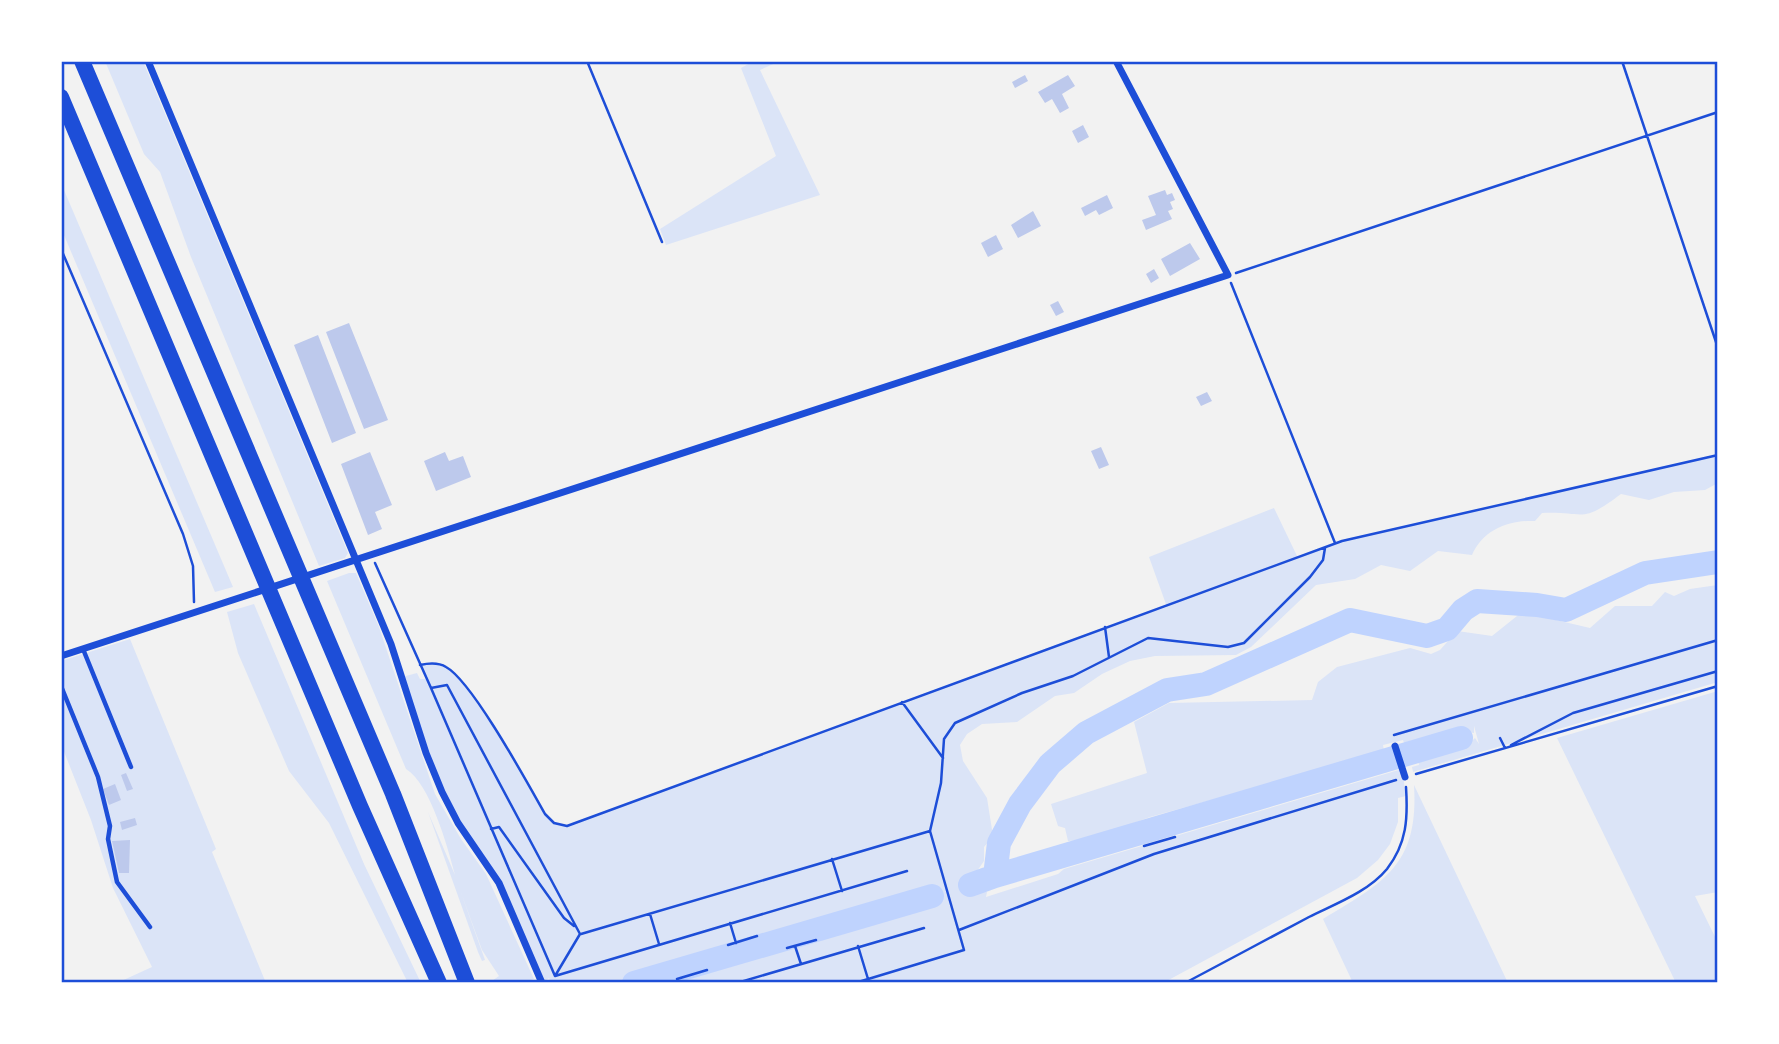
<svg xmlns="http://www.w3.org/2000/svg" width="1779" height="1044" font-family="'Space Grotesk',sans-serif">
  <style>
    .green { fill: #dbe4f7 }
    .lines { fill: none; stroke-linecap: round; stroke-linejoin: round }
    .river { stroke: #bfd3fe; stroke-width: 24 }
    .building { fill: #bdc9ec }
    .path { stroke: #1d4ed8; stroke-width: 2.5 }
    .service { stroke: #1d4ed8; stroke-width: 4.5 }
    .minor { stroke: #1d4ed8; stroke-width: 7 }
    .motorway { stroke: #1d4ed8; stroke-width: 16 }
    .neatline { fill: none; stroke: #1d4ed8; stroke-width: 2.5 }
  </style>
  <rect width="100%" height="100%" fill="#f2f2f2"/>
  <!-- green -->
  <path class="green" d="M105 61H143L348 553 345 558 319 566 191 257 160 172 144 154Z
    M754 61H780L760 70 820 195 666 245 660 229 776 156 741 68Z
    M61 183 233 587 215 592 61 228Z
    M1718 455V483L1705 490 1674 492 1649 500 1621 494C1580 525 1586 511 1542 513L1535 521C1508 520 1483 530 1472 555L1438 551 1410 571 1381 565 1355 579 1316 585 1251 647 1236 655 1155 656 1130 661 1102 674 1074 693 1055 696 1017 722 982 724 967 734 960 745 963 761 987 798 993 836 984 847V861L968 884 987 892 986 897 1058 874 1064 869 1402 769 1406 796 1398 798V822L1390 844 1378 860 1357 878 1163 983H551L549 978 542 983 510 906 442 792 402 677 417 673 420 679H426L420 665 437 664 455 673 486 716 545 814 554 823 567 826 1105 627 1167 607 1149 557 1274 508 1298 558 1342 541Z
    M349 573H356L379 627 435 794 461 839 486 874 534 979 522 983H489L499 976 482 950 460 890 485 960 482 961 478 952 428 812 455 875C448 848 430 783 406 769L327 581Z
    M1718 585V682L1413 772 1412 767 1419 765 1418 759 1466 746 1475 738 1479 744 1474 726V733L1461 731 1414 746 1413 740 1404 743 1403 740 1383 745 1384 752 1150 817 1087 840 1068 841 1065 828 1058 826 1051 804 1147 773 1134 722 1169 703 1312 700 1318 682 1337 667 1410 648 1431 654 1440 650 1457 631 1492 636 1522 612 1590 628 1615 606H1652L1665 592 1674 596 1690 589Z
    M254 604 364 864 421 983H408L329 823 289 771 238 653 227 612Z
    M130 639 216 849 212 852 266 983H117L152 967 113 888 91 820 61 744V661Z
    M1718 691V892L1695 896 1718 943V983H1676L1557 738Z
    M1414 785 1508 983H1353L1323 919C1384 882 1419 865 1414 785Z"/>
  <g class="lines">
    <!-- river -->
    <path class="river" d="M995 876 1461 738
      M970 885 995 876 999 843 1020 804 1050 764 1086 733 1167 690 1206 684 1350 620 1427 636 1447 629 1463 610 1477 601 1537 605 1566 610 1645 573 1718 562
      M634 983 932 896"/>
  </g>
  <!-- building -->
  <path class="building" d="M1025 75 1028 81 1015 88 1012 82Z
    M1068 75 1075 86 1062 94 1069 108 1060 113 1052 99 1045 103 1038 92Z
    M1083 125 1089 137 1078 143 1072 131Z
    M1165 190 1167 195 1172 193 1175 200 1170 202 1173 209 1168 211 1172 219 1146 230 1142 220 1156 215 1148 196Z
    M1107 195 1113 208 1099 215 1096 210 1085 216 1081 208Z
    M1033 211 1041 226 1018 238 1011 225Z
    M996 235 1003 249 988 257 981 243Z
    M1190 243 1200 259 1170 276 1161 259Z
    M1154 269 1159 278 1151 283 1146 274Z
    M1058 301 1064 312 1056 316 1050 305Z
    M349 323 388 420 364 429 326 332Z
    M318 335 356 433 332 443 294 345Z
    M1207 392 1212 401 1201 406 1196 397Z
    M1101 447 1109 465 1099 469 1091 451Z
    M370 452 392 505 375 512 382 529 368 535 341 464Z
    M445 452 449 461 463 456 471 477 436 491 424 461Z
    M126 773 133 789 127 791 121 775Z
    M115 784 121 800 109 805 103 789Z
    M135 818 137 825 122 830 120 822Z
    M130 840 129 873H119L112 841Z"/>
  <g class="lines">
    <!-- path -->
    <path class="path" d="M587 61 662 242
      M1622 61 1718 348
      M61 249 183 534 193 566 194 602
      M1236 273 1718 112
      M1231 283 1335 543
      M375 563 431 688
      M1105 627 1109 657
      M420 665C429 663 438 662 446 667 472 681 528 784 545 814L554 823 567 826 1342 541 1718 455
      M447 685 580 934 555 976 431 688Z
      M902 702 943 758
      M1394 735 1718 640
      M1500 738 1505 748
      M1511 745 1573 713 1718 671
      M1416 774 1718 686
      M491 829 499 827 564 918 574 926
      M930 831 941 783 944 739 955 723 1022 693 1073 676 1148 638 1228 647 1244 643 1310 577 1323 560 1325 548
      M1144 846 1175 837
      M832 859 842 891
      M650 914 659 944
      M730 923 736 943
      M959 930 1154 854 1396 780
      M581 934 930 831 964 950 855 983
      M728 945 757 936
      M795 946 801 964
      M858 946 868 979
      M787 948 816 940
      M555 976 907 871
      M677 979 707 970
      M737 983 924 928
      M1185 983C1226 961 1268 939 1309 917 1335 904 1368 892 1387 869 1407 843 1408 818 1406 787"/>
    <!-- service -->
    <path class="service" d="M83 649 131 767
      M61 686 98 777 110 826 108 839 117 882 150 927"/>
    <!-- minor -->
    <path class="minor" d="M148 61 391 644 426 753 442 792 458 823 499 883 542 983
      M61 656 1228 275 1116 61
      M1395 746 1405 777"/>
    <!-- motorway -->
    <path class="motorway" d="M82 61 393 794 467 983
      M61 97 360 806 439 983"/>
  </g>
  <!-- border -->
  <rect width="1779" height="1044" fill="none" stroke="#ffffff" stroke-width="126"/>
  <rect x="63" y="63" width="1653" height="918" class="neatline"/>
</svg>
